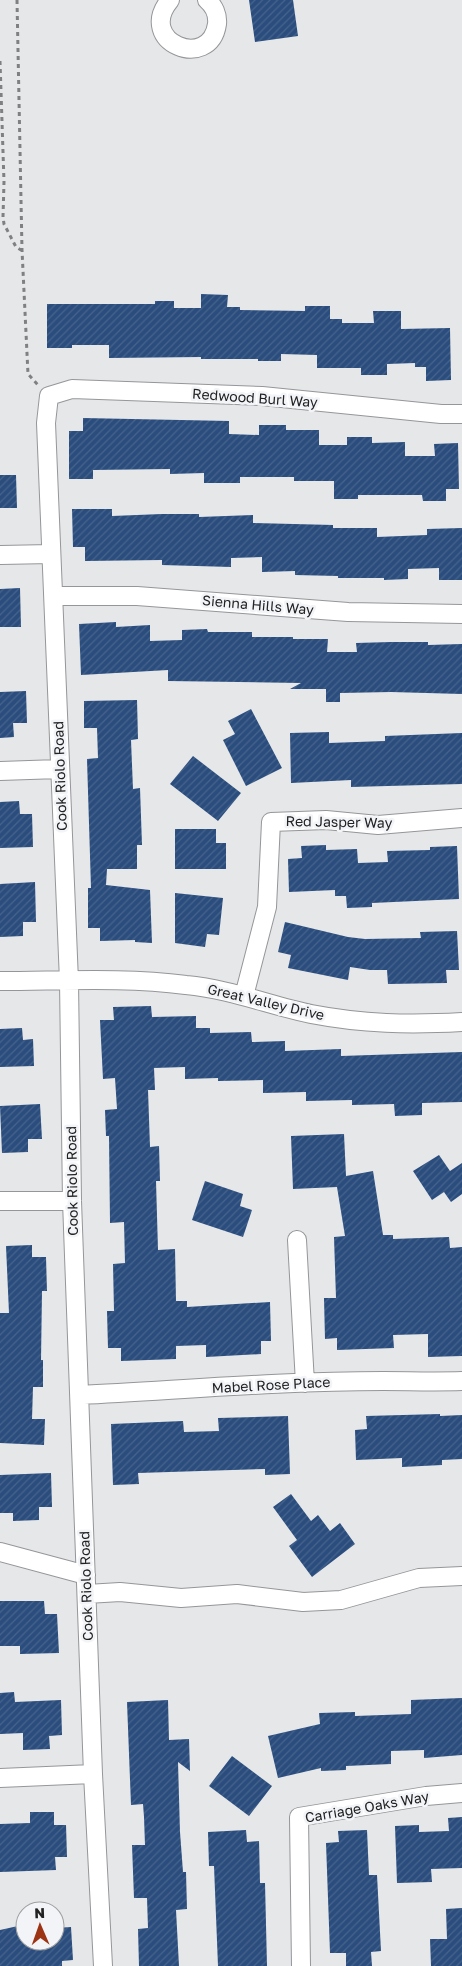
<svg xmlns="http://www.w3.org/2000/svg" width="462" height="1966" font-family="'Golos Text',sans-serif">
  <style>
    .building { fill: url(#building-hatch) }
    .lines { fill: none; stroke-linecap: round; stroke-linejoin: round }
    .minor-casing { stroke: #959699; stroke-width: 20 }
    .path { stroke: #7f8082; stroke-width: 3; stroke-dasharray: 4 4; stroke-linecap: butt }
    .minor { stroke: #fff; stroke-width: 18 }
    .labels { text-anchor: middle; stroke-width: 5; stroke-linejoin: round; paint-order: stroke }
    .street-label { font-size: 14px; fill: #222223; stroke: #f2f4f7 }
  </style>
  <defs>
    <pattern id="building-hatch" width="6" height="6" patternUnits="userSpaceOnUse" patternTransform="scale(1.25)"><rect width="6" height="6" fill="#2a4d7e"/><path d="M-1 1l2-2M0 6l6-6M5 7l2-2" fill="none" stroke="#47638b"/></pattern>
  </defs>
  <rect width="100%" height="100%" fill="#e5e7e9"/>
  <!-- building -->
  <path class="building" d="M249 0H293L298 36 255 42Z
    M201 294 228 295 227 307H240V310L305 311V306H330V319H342V323H374L373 311H401V329L450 328 451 380 426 381V367H415V363L387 364V375H361V368H317V355L281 354V361H258V359H201V357L109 358V345H72V348H47V304H155V301H174V308H201Z
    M83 418 229 421V434L259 435V425H286V430H319V445H347V437H372V443L405 442V456H435L434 444 458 443 459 489H446V501H423L422 495H358V499H334V481H294V477H240V483H204V473L170 474V469L93 470V479H69V431H83Z
    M0 475H16L17 508H0Z
    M72 509H112V516L162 514H199V517L253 515V523L333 525V528H377V537L427 535V529L462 528V580H439V568L408 569V579L384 580V578H338V576L295 575V571L262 572V557L231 558V567L162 565V560L85 561V547H73Z
    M20 588 21 627H0V589Z
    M116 622V627L150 625V641L182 640V630L207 629 208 632H252V637H293V639H328L327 652H357L356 643 391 642H428V645L462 644V694L391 692 340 693V702H326V689H290L301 683 168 681V670L81 675 79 624Z
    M26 691 27 723H13L14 737 0 738V692Z
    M137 700 138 739 131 740 133 789 140 788 142 845H137V869H107L106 885 150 890 152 943 135 942V940L100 941V928H88V888H91L87 759 98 758 97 728H84V701Z
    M251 709 282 768 246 786 223 740 235 734 228 721Z
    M329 732V743L385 741V736L462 733V784L351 787V780L291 783 290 733Z
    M193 756 241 793 218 821 170 784Z
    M19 801 20 814H32L33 847 0 848V802Z
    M175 829H216V843H226V869H175Z
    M326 845V850L357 849 358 863 388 862 387 851 430 850V847L457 846 459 899 372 903V907L347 908 346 896H335V890L289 892 288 859 302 858 301 846Z
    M35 882 36 922H23V936L0 937V884Z
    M175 893 223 898 219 935 207 934 205 947 175 943Z
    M285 922 348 937 365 939 421 938 420 932 457 931 459 970H446L447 983 388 984 387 970H370L350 967 348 980 288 968 291 955 278 952Z
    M151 1006 152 1017 196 1016V1028H210V1033L251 1032 252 1042 285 1041V1051L341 1049V1056L462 1052V1102L422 1103V1115L395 1116 394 1104 352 1105V1100L306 1101V1092L263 1093V1080L218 1081V1078L185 1079V1067L154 1068 155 1090H148L150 1147 159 1146 160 1181H156L158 1250 175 1249 176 1301H187V1307L270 1302 271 1341H261V1354L206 1357V1345L176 1346V1359L121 1361V1348H108L107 1311H114L113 1264 125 1263 124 1222 110 1223 109 1136H106L105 1110 117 1109 115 1078 103 1079 100 1020H114L113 1007Z
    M22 1028 23 1040 33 1039 34 1066 0 1067V1029Z
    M40 1104 42 1139H28V1152L2 1153 0 1106Z
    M344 1134 346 1176 373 1171 383 1235H393V1239L449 1237 450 1248 462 1247V1356L428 1357V1334L393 1335 394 1348 337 1350V1338L325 1339 324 1298H336L334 1237 345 1236 337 1187 293 1189 291 1136Z
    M439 1155 450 1171 462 1163V1194L451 1202 444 1192 432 1200 413 1171Z
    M205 1181 243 1194 240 1206 252 1210 243 1237 192 1220Z
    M32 1245V1257H46L47 1291H42L41 1360H43V1387H33L32 1419H45L44 1445 0 1443V1313H9L6 1246Z
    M440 1414V1416L462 1415V1459L442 1460V1465L402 1467V1458L356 1460 355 1430 367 1429 366 1416Z
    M288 1416 290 1474 265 1475V1469L138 1473 139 1484 113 1485 111 1424 183 1421 184 1432 219 1431 218 1418Z
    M51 1473 52 1507H39V1520L13 1521V1513H0V1475Z
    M291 1494 311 1521 318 1515 330 1531 340 1523 355 1544 312 1577 289 1546 297 1540 273 1507Z
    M0 1601H44L45 1614H57L59 1653 20 1654V1646H0Z
    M14 1692 15 1702 61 1700 62 1735 49 1736 50 1749 23 1750V1733L0 1734V1693Z
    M462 1698V1755L424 1758V1750L391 1751V1764L346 1766V1770L321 1771V1768L278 1778 268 1736 320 1724 319 1713 355 1712V1716L411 1714V1700Z
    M168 1700 169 1740 189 1739 190 1771 178 1762 180 1832 183 1872H186L187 1909 176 1910 179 1966H139L138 1929 148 1928 147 1898H134L132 1845H145L144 1817 143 1804 131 1805 127 1702Z
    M232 1756 272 1786 249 1816 209 1786Z
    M30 1812H54V1825H66L67 1857H55L56 1870 0 1872V1824L30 1823Z
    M462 1817V1868L431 1869 432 1882 397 1883 395 1826 419 1825V1832L449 1831 448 1818Z
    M246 1830 247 1842 259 1841 260 1883H265L267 1966H218L214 1866H209L208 1832Z
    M367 1830 369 1875H377L381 1951 371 1952 372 1966H346V1953H330L326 1843 339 1842 338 1831Z
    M462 1908V1966H431L430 1939H447L446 1909Z
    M18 1926 21 1941H55V1928L71 1927 73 1960 62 1961V1966H0V1930Z"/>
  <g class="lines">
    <defs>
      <path id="minor" d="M170 0C135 42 210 72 217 24 218 15 214 6 207 0
        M0 555 51 554
        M54 596H137L348 612 462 614
        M0 771 59 769
        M0 981C62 981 124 977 186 985 229 989 269 1005 311 1014 363 1024 409 1025 462 1022
        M244 996 267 907 271 822 326 820 378 825 462 818
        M1 1201H72
        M297 1240 305 1383
        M80 1395C180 1390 282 1381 383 1381 409 1381 435 1382 462 1381
        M0 1552 86 1575
        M87 1594 120 1592 181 1598 237 1594 303 1602 341 1600 419 1578 462 1576
        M0 1778 93 1774
        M103 1966 93 1774 72 1201 69 981 46 423 49 396 72 389 262 396 441 414H462
        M301 1966 299 1817 426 1796 462 1793"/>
    </defs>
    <!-- minor casing -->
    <use href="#minor" class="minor-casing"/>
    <!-- path -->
    <path class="path" d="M17 0 22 250 28 374 38 385
      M0 61 4 182 3 217 4 224 16 247 21 250"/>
    <!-- minor -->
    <use href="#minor" class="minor"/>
  </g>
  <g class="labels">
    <!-- street labels -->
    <g class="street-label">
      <text transform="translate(255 398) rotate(4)" y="5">Redwood Burl Way</text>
      <text transform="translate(258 605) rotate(5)" y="5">Sienna Hills Way</text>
      <text transform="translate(60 776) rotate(-92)" y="5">Cook Riolo Road</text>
      <text transform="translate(339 822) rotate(1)" y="5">Red Jasper Way</text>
      <text transform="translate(266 1002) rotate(13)" y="5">Great Valley Drive</text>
      <text transform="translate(72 1181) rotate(-91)" y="5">Cook Riolo Road</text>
      <text transform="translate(271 1385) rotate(-3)" y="5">Mabel Rose Place</text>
      <text transform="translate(86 1586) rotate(-92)" y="5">Cook Riolo Road</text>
      <text transform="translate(367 1807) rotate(-10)" y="5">Carriage Oaks Way</text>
    </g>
  </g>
  <!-- north arrow -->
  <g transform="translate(40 1926) rotate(358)"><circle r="24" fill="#f2f4f7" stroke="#9fa0a2"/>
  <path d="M0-4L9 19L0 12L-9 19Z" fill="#9c3414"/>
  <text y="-8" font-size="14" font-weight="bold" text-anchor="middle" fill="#222223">N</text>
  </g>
</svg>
